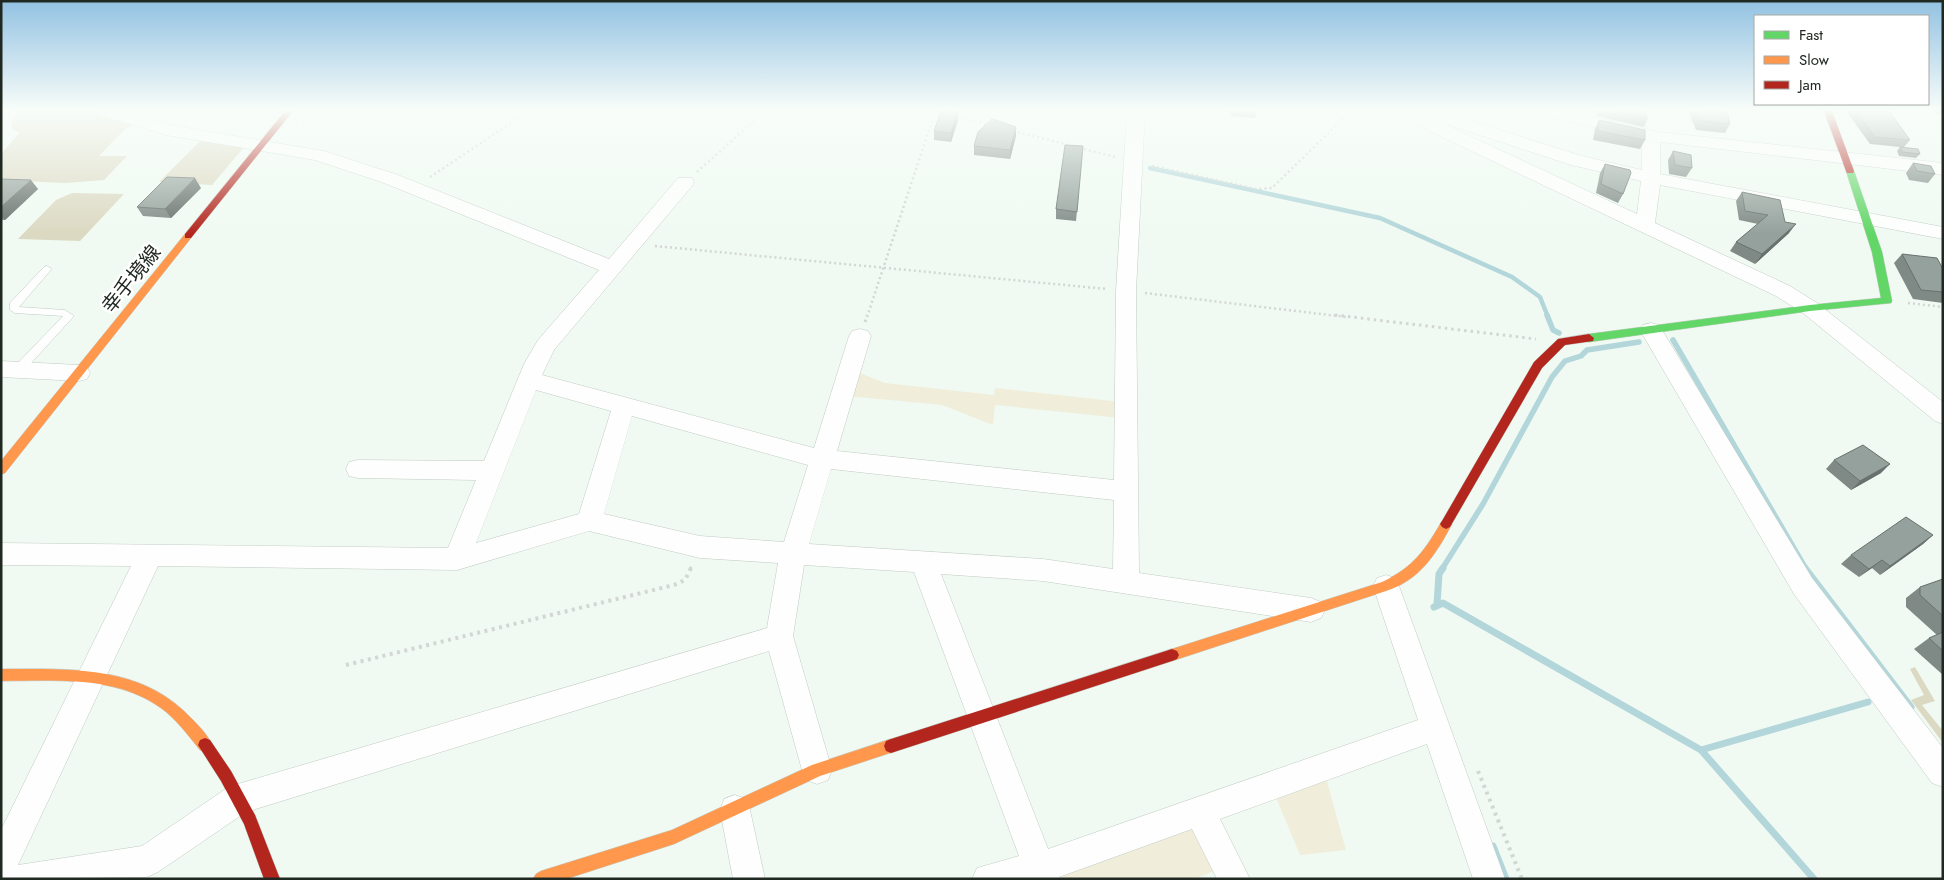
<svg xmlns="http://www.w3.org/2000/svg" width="1944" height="880" font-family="Jost,'Noto Sans JP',sans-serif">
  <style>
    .green { fill: #f0eedb }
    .forest { fill: #dcd9c2 }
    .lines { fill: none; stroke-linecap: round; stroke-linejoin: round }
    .stream-far2 { stroke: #b2d6da; stroke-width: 4.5 }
    .stream-far1 { stroke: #b2d6da; stroke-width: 5.5 }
    .stream { stroke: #b2d6da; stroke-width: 7 }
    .lane-casing { stroke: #c2cbc3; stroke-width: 1 }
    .street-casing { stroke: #c2cbc3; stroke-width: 1 }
    .fast-casing { stroke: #c2cbc3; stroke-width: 1 }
    .slow-casing { stroke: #c2cbc3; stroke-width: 1 }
    .jam-casing { stroke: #c2cbc3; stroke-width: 1 }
    .path-far2 { stroke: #d3d6d3; stroke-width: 2.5; stroke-dasharray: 2 3; stroke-linecap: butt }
    .path-far1 { stroke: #d3d6d3; stroke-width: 3; stroke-dasharray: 2.5 4; stroke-linecap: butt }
    .path { stroke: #d3d6d3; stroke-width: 4; stroke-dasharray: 3 4.5; stroke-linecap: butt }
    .lane { fill: #fdfefd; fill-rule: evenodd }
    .street { fill: #fdfefd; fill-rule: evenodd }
    .fast { fill: #63d668; fill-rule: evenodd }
    .slow { fill: #ff974d; fill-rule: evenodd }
    .jam { fill: #b3261e; fill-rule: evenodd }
    .wall { fill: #7f8a86 }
    .shaded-wall { fill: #68716d }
    .building { fill: #94a19c; stroke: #68716d }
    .labels { text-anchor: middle; stroke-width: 5; stroke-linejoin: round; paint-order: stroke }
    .street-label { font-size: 20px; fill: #202921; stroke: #fff }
  </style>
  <rect width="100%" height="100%" fill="#f0faf2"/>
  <!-- green -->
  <path class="green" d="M855 371 885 383 994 395 995 388 1121 402V418L995 405 993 425 942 405 847 396Z
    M1326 778 1346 850 1300 855 1275 795Z
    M1189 828 1202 834 1219 869 1195 879H1062L1063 875Z"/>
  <!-- forest -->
  <path class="forest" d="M18 111H93L132 125 124 130 99 156H127L104 180 65 183 1 180V154L20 132 13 130 11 125Z
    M202 139 245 146 212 185 159 182Z
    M72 193 124 194 80 241 18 239 56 200Z
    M1915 667 1935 701 1922 705 1943 731V743L1911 700 1924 695 1910 669Z"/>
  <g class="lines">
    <!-- stream-far2 -->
    <path class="stream-far2" d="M1150 168 1380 218 1512 277 1540 297 1548 317"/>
    <!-- stream-far1 -->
    <path class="stream-far1" d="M1547 315 1553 330 1559 333
      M1673 340 1806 569
      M1442 569 1483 504 1552 377 1565 361 1581 356 1587 350 1639 342"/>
    <!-- stream -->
    <path class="stream" d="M1805 568 1911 707
      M1437 604 1439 574 1443 568
      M1434 607 1443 603 1701 750 1814 879
      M1701 750 1868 702
      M1493 846 1506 879"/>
    <defs>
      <path id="lane" d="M47 266 52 269 50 271 19 307 65 310 74 316 23 372 19 373 14 369 15 366 63 316 15 313 10 310V303L44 267Z"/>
      <path id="street" d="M97 111H123L169 125 324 151 398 175 609 259 678 178H692L694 182 692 186 554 350 542 375 814 448 849 336 852 331 860 329 868 331 871 336 837 451 1114 480 1116 291 1127 111H1145L1136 291 1139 573 1311 598 1321 602 1325 610 1321 618 1311 622 1043 581 941 574 1048 849 1418 720 1373 586 1377 578 1386 575 1395 578 1399 586 1505 879H1473L1427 744 1220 819 1250 879H1217L1192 829 1059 877 1060 879H972L977 868 1019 856 914 572 804 565 793 636 832 770 828 780 817 784 806 780 802 770 769 651 246 812 158 872 147 877 1 879V830L131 566 1 565V543L448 548 476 480 358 478 349 476 346 469 349 462 358 460 484 461 524 364 538 340 599 270 384 183 315 160 166 135 100 115ZM536 390 611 411 579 514 476 543ZM632 416 808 465 784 542 700 536 604 514ZM831 469 1114 500 1113 569 1043 559 809 544ZM589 531 700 558 778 563 767 628 238 784 227 788 142 846 18 865 158 566 457 570Z
        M1393 111H1416L1637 214 1641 181 1571 165 1449 125 1446 121 1449 117 1455 116 1582 156 1642 170V138L1538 115 1535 111H1567L1659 132 1943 163V175L1660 142V174L1943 227V239L1660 185 1655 223 1790 286 1817 303 1943 402V424L1935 421 1803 313 1776 296 1396 115Z
        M1651 323 1659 325 1812 578 1943 748V787L1932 783 1794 594 1640 330 1643 325Z
        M1 361 79 365 87 367 90 373 87 379 79 381 1 377Z
        M735 795 746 799 750 810 765 879H733L720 810 724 799Z"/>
      <path id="fast" d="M1850 168 1854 171 1882 252 1892 301 1891 303 1810 311 1589 342 1585 341 1584 338 1589 334 1810 305 1881 298 1872 252 1846 171Z"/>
      <path id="slow" d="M188 233 191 234V238L5 473 1 474V461L185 234Z
        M1446 519 1450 521 1452 524C1436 554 1420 580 1386 591L1172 661 1167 659 1165 655 1167 651 1172 649 1382 582C1414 567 1425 550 1442 521Z
        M1 669C68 669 141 664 191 718 199 726 208 735 212 745L210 750 205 752 200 750C188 735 176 719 161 708 115 675 54 681 1 681Z
        M891 739 896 741 898 746 896 751 820 776 674 844 566 879H533L536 874 541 871 672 830 812 765Z"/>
      <path id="jam" d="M285 111H293L191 238H185V234Z
        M1824 111H1832L1854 171 1853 173H1847L1846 171Z
        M1589 334 1594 338 1593 341 1565 345 1542 368 1450 527 1446 529 1442 527 1440 524 1442 521 1534 362 1558 339Z
        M1172 649 1177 651 1179 655 1177 659 1172 661 891 753 886 751 884 746 886 741 891 739Z
        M205 738 210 740 231 771 255 815 280 879H264L244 824 221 781 198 745 200 740Z"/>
    </defs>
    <!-- lane casing -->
    <use href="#lane" class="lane-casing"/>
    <!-- street casing -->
    <use href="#street" class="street-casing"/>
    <!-- fast casing -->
    <use href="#fast" class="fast-casing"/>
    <!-- slow casing -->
    <use href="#slow" class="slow-casing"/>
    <!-- jam casing -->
    <use href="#jam" class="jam-casing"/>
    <!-- path-far2 -->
    <path class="path-far2" d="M933 111 944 114
      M955 116 990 125
      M303 123 324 111
      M1013 131 1073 146
      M1079 148 1116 157
      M1152 166 1256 189 1272 188 1351 111
      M697 172 765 111
      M430 177 529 111
      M655 246 1107 289
      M1145 293 1346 317
      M1908 303 1943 307
      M867 317 935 112"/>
    <!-- path-far1 -->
    <path class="path-far1" d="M1335 315 1536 339
      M865 322 867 315
      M690 569 693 564"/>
    <!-- path -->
    <path class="path" d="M346 665 674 585 685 580 691 568
      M1478 771 1522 879"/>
    <!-- lane -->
    <use href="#lane" class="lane"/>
    <!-- street -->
    <use href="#street" class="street"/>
    <!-- fast -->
    <use href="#fast" class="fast"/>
    <!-- slow -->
    <use href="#slow" class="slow"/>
    <!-- jam -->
    <use href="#jam" class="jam"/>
  </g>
  <!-- wall -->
  <path class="wall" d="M1231 111H1257L1255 118 1230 116Z
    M1597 111H1645L1648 118 1644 127 1596 116Z
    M1688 111H1727L1730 124 1725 133 1696 130Z
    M1846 111H1889L1910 140 1904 147 1920 154 1916 158 1899 156 1897 151 1900 147 1870 144Z
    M1933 111H1943V115L1935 114Z
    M958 120 951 142 934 140V131Z
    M1599 120 1645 140 1640 149 1593 140 1595 129Z
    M1016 136 1010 159 974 155V146Z
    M1083 146 1076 221 1056 219V209Z
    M1673 151 1692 168 1686 177 1669 174 1668 160Z
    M1913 163 1935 174 1928 183 1909 180 1906 173Z
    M1605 164 1623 194 1618 203 1596 193 1600 173Z
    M1 179 38 189 5 220H1Z
    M201 188 171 218 143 216 137 207Z
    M1742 192 1785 222 1789 233 1755 264 1730 251 1736 242 1758 224 1739 220 1736 201Z
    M1902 254 1943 269V303L1913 299 1894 263Z
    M1834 460 1881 473 1851 490 1826 469Z
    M1933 535 1923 544 1880 575 1872 568 1859 577 1841 564 1851 555Z
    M1943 579V675L1914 649 1929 638 1937 635 1906 607V598L1920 587Z"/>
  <!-- shaded-wall -->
  <path class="shaded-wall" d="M958 111V120L951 142V133Z
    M1016 127V136L1010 159V150Z
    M195 178 201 188 171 218 165 209Z
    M31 180 38 189 5 220 1 216V207Z
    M1796 224 1789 233 1755 264 1762 254Z
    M1890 464 1881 473 1851 490 1860 481Z
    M1933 535 1923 544 1880 575 1890 566Z
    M1882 560 1872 568 1859 577 1869 569Z"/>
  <!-- building -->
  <path class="building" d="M941 111H958L951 133 934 131Z
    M1615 111H1645L1648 118Z
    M1697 111H1727L1730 124 1701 121Z
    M1856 111H1889L1910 140 1875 137Z
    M992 119 1016 127 1010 150 974 146 978 132Z
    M1599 120 1645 130V140L1598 131Z
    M1065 145 1083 146 1077 212 1056 209Z
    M1900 147 1918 149 1920 154 1902 152Z
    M1673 151 1691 155 1692 168 1675 165Z
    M1913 163 1931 166 1935 174 1917 171Z
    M1605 164 1630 170 1631 173 1623 194 1601 184Z
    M167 177 195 178 165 209 137 207Z
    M1 179 31 180 1 207Z
    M1742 192 1780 200 1785 222 1796 224 1762 254 1736 242 1768 215 1745 211Z
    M1902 254 1937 258 1943 269V292L1921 290Z
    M1863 445 1890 464 1860 481 1834 460Z
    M1906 517 1933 535 1890 566 1882 560 1869 569 1851 555Z
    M1943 579V616L1920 595V587Z
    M1943 632V651L1929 638Z"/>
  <!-- sky -->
  <linearGradient id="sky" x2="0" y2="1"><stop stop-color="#92c2e2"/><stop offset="0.47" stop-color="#f8fdf9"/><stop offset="1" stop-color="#f8fdf9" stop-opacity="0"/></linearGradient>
  <rect width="1944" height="234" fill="url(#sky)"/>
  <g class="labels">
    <!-- street labels -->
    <g class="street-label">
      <text transform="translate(131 279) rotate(-51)" y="7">幸手境線</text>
    </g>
  </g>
  <!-- border -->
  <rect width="1944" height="880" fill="none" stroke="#202921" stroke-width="5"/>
  <!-- legend -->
  <rect x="1754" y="15" width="175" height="90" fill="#ffffff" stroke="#a6a9a6"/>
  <rect x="1764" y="31" width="25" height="8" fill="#63d668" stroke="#a6a9a6"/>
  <text x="1799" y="40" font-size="15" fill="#202921">Fast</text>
  <rect x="1764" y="56" width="25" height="8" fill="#ff974d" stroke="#a6a9a6"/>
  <text x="1799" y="65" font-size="15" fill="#202921">Slow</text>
  <rect x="1764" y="81" width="25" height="8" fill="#b3261e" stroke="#a6a9a6"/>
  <text x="1799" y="90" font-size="15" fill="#202921">Jam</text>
</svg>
